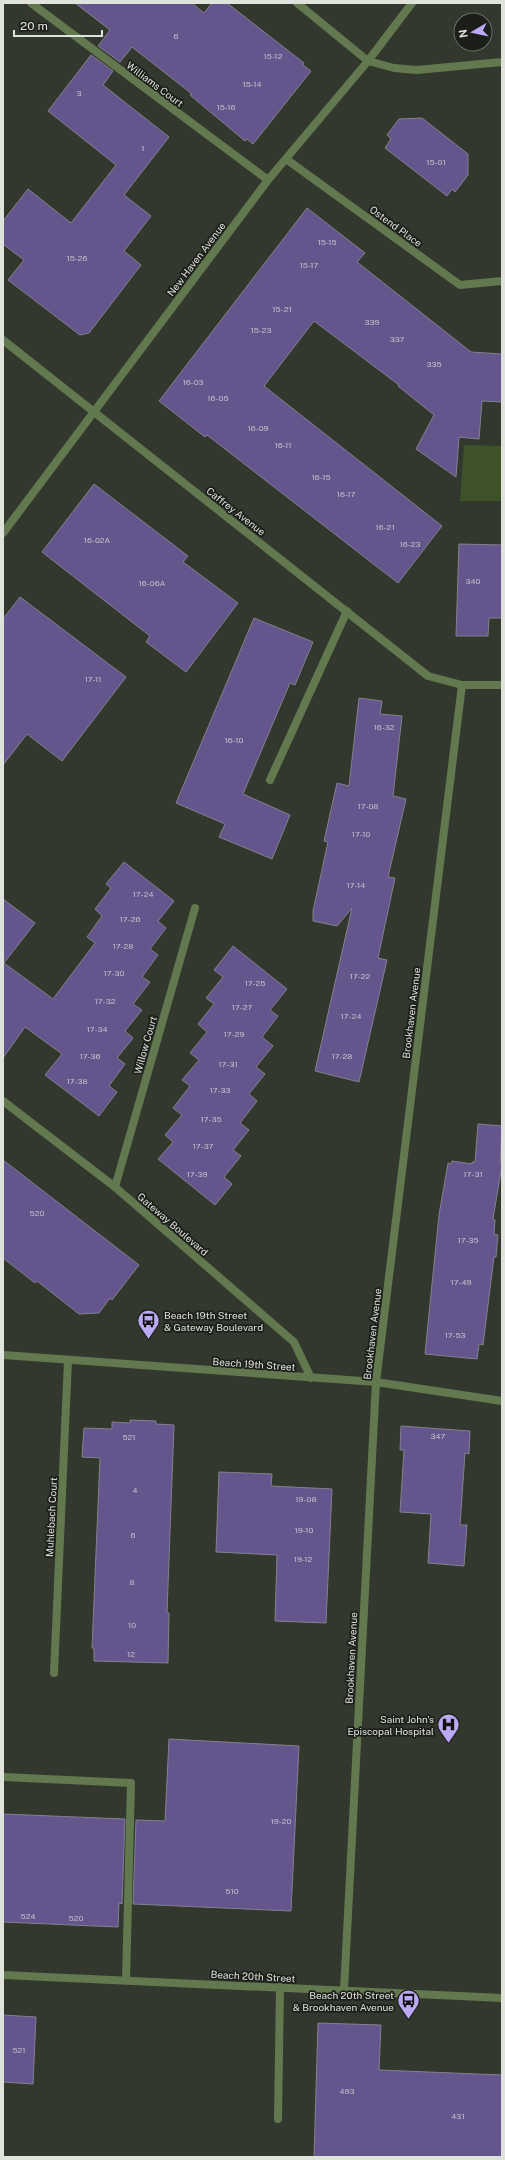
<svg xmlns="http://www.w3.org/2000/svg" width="505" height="2160" font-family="'Public Sans',sans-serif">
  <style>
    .green { fill: #3e5329 }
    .building { fill: #64568d; stroke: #83818e }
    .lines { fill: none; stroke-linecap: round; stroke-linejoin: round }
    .lane { stroke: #62784e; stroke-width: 8 }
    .street { stroke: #62784e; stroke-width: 8 }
    .labels { text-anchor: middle; stroke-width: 3.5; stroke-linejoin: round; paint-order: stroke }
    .number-label { font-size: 8px; fill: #c0c0c8 }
    .street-label { font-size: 10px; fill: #dfe3dc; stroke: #1c1e19 }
    .poi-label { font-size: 10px; fill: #dfe3dc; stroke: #1c1e19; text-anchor: end }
  </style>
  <rect width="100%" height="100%" fill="#32382d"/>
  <!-- green -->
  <path class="green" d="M464 445 502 446V501H460Z"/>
  <!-- building -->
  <path class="building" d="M75 3H192L204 13 212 3H227L304 63 303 65 311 71 253 144 247 139 245 141 190 95 192 94 132 47 120 62 98 46 110 30Z
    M91 55 113 71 103 85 169 137 124 195 151 216 124 251 141 265 89 333 80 335 8 280 24 260 3 244V221L28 189 71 223 116 165 48 111Z
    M422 118 468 154V175L455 192 452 189 447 196 385 148 391 139 387 135 399 119Z
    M307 208 365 253 357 262 471 352 502 354V402L482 401 479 439 459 437 456 477 416 449 434 415 398 386 399 385 314 321 264 386 442 526 398 583 207 435 205 437 159 401Z
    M94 484 188 556 183 562 238 603 186 672 146 642 150 636 42 552Z
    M459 544 502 545V618H489L488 636H456Z
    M20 597 126 677 62 761 27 734 3 765V619Z
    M254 618 313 642 295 685 290 683 243 794 290 815 272 859 219 837 225 824 176 803Z
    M359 698 382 701 380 714 402 716 393 796 406 799 388 877 395 878 378 958 387 960 359 1082 315 1071 352 908 337 926 313 921V911L328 842 324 841 337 783 349 786Z
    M124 862 174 901 158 921 166 928 150 949 158 955 142 977 150 982 133 1004 142 1010 125 1031 133 1038 117 1058 125 1064 109 1086 117 1092 99 1116 45 1075 62 1054 25 1027 3 1058V899L35 923 4 963 53 999 95 943 87 937 102 916 95 909 111 888 106 884Z
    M233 946 287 989 270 1010 278 1016 262 1037 273 1046 256 1067 265 1074 249 1094 257 1101 240 1123 249 1130 233 1150 241 1156 224 1177 232 1184 215 1205 158 1159 173 1142 165 1135 182 1115 173 1108 190 1086 182 1080 199 1060 190 1053 207 1032 198 1024 214 1004 206 998 223 977 214 970Z
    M478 1124 502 1126 500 1165H502L493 1219 495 1220 494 1234 498 1235 496 1257H494L483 1345 479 1344 477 1359 425 1354 439 1215 448 1163 451 1164 452 1161 472 1164V1162H475Z
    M3 1160 139 1265 112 1300 110 1298 99 1313 79 1314 37 1281 35 1283 3 1258Z
    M130 1420 156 1421V1424L174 1425 167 1613H169L168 1663 94 1661V1648H92L100 1458 82 1457 84 1428 112 1429V1422L130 1423Z
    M401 1426 470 1431 469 1454 465 1453 460 1525H467L464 1566 428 1563 431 1514 400 1512 404 1450H400Z
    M219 1472 272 1474 271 1486 332 1489 326 1623 275 1621 277 1555 216 1552Z
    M169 1739 299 1746 291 1911 133 1904 136 1820 165 1821Z
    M3 1814 125 1819 122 1904 119 1903 118 1927 3 1922Z
    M3 2015 36 2017 33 2084 3 2082Z
    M318 2023 381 2025 379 2070 502 2075V2157H314Z"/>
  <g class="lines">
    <!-- lane -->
    <path class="lane" d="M297 3 368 61
      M270 780 347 611
      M115 1187 195 908
      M3 1777 131 1783 126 1980
      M278 2119 280 1987"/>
    <!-- street -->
    <path class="street" d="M31 3 268 180
      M368 61 394 68 417 70 502 62
      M286 159 460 285 502 281
      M3 340 428 676 462 685H502
      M3 533 268 180 368 61 412 3
      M3 1101 115 1187 294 1342 311 1378
      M3 1355 376 1382 502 1401
      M54 1673 68 1361
      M3 1975 502 1998
      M344 1990 376 1382 462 685"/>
  </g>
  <!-- icons -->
  <defs>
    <symbol id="bus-pin" viewBox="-11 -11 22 30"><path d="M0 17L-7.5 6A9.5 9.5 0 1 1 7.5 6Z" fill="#bca9f5" stroke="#1c1e19"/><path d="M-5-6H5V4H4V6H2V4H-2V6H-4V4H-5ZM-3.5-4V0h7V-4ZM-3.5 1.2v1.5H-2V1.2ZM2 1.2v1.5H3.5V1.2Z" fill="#111"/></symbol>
    <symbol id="hospital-pin" viewBox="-11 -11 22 30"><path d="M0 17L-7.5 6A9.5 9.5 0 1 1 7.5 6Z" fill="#bca9f5" stroke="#1c1e19"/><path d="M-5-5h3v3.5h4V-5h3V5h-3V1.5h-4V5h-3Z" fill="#111"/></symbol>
  </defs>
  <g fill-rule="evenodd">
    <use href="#bus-pin" x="136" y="1308" width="25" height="34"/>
    <use href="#hospital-pin" x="436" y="1712" width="25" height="34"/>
    <use href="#bus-pin" x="396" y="1988" width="25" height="34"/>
  </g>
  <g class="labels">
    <!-- number labels -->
    <g class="number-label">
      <text x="176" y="39">6</text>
      <text x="273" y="59">15-12</text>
      <text x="252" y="87">15-14</text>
      <text x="79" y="96">3</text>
      <text x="226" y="110">15-16</text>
      <text x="143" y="151">1</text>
      <text x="436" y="165">15-01</text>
      <text x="327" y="245">15-15</text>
      <text x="77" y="261">15-26</text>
      <text x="309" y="268">15-17</text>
      <text x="282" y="312">15-21</text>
      <text x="372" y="325">339</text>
      <text x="261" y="333">15-23</text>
      <text x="397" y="342">337</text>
      <text x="434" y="367">335</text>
      <text x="193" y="385">16-03</text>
      <text x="218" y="401">16-05</text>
      <text x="258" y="431">16-09</text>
      <text x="283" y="448">16-11</text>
      <text x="321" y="480">16-15</text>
      <text x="346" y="497">16-17</text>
      <text x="385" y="530">16-21</text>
      <text x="97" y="543">16-02A</text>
      <text x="410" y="547">16-23</text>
      <text x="473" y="584">340</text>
      <text x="152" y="586">16-06A</text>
      <text x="93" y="682">17-11</text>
      <text x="384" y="730">16-32</text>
      <text x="234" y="743">16-10</text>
      <text x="368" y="809">17-08</text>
      <text x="361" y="837">17-10</text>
      <text x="356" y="888">17-14</text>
      <text x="143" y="897">17-24</text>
      <text x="130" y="922">17-26</text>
      <text x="123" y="949">17-28</text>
      <text x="114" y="976">17-30</text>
      <text x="360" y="979">17-22</text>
      <text x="255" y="986">17-25</text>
      <text x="105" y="1004">17-32</text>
      <text x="242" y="1010">17-27</text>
      <text x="351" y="1019">17-24</text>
      <text x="97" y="1032">17-34</text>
      <text x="234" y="1037">17-29</text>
      <text x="90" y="1059">17-36</text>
      <text x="342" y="1059">17-28</text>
      <text x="228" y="1067">17-31</text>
      <text x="77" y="1084">17-38</text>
      <text x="220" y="1093">17-33</text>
      <text x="211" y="1122">17-35</text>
      <text x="203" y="1149">17-37</text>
      <text x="197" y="1177">17-39</text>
      <text x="473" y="1177">17-31</text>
      <text x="37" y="1216">520</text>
      <text x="468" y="1243">17-35</text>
      <text x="461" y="1285">17-49</text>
      <text x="455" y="1338">17-53</text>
      <text x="438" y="1439">347</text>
      <text x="129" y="1440">521</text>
      <text x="135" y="1493">4</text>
      <text x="306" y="1502">19-08</text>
      <text x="304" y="1533">19-10</text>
      <text x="133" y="1538">6</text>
      <text x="303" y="1562">19-12</text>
      <text x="132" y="1585">8</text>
      <text x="132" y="1628">10</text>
      <text x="131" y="1657">12</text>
      <text x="281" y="1824">19-20</text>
      <text x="232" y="1894">510</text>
      <text x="28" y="1919">524</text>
      <text x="76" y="1921">520</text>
      <text x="19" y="2053">521</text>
      <text x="347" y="2094">493</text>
      <text x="458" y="2119">431</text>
    </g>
    <!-- street labels -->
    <g class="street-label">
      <text transform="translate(155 84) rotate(37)" y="4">Williams Court</text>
      <text transform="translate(396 226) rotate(36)" y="4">Ostend Place</text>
      <text transform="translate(196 259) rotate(-53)" y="4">New Haven Avenue</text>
      <text transform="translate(236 511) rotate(38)" y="4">Caffrey Avenue</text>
      <text transform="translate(411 1013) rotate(-83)" y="4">Brookhaven Avenue</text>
      <text transform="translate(145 1045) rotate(-74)" y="4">Willow Court</text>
      <text transform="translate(173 1224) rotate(41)" y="4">Gateway Boulevard</text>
      <text transform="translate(372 1334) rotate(-83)" y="4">Brookhaven Avenue</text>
      <text transform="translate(254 1364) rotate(4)" y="4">Beach 19th Street</text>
      <text transform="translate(51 1517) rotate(-87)" y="4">Muhlebach Court</text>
      <text transform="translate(351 1658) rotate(-87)" y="4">Brookhaven Avenue</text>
      <text transform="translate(253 1976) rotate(3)" y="4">Beach 20th Street</text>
    </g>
    <!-- poi labels -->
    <g class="poi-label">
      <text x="164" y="1319" text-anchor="start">Beach 19th Street<tspan x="164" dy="12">&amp; Gateway Boulevard</tspan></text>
      <text x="434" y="1723">Saint John's<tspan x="434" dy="12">Episcopal Hospital</tspan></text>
      <text x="394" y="1999">Beach 20th Street<tspan x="394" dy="12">&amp; Brookhaven Avenue</tspan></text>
    </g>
  </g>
  <!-- border -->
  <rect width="505" height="2160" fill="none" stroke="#dfe3dc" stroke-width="8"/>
  <!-- north arrow -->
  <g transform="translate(473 32) rotate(261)"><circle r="19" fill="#1c1e19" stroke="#6a6d67"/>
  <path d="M0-3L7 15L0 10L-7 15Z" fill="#bca9f5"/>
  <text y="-6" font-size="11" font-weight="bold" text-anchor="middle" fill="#dfe3dc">N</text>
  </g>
  <!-- scale -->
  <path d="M14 30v6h88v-6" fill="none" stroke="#dfe3dc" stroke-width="2"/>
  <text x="20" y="30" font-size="12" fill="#dfe3dc" stroke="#1c1e19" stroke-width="3" paint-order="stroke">20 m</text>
</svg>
